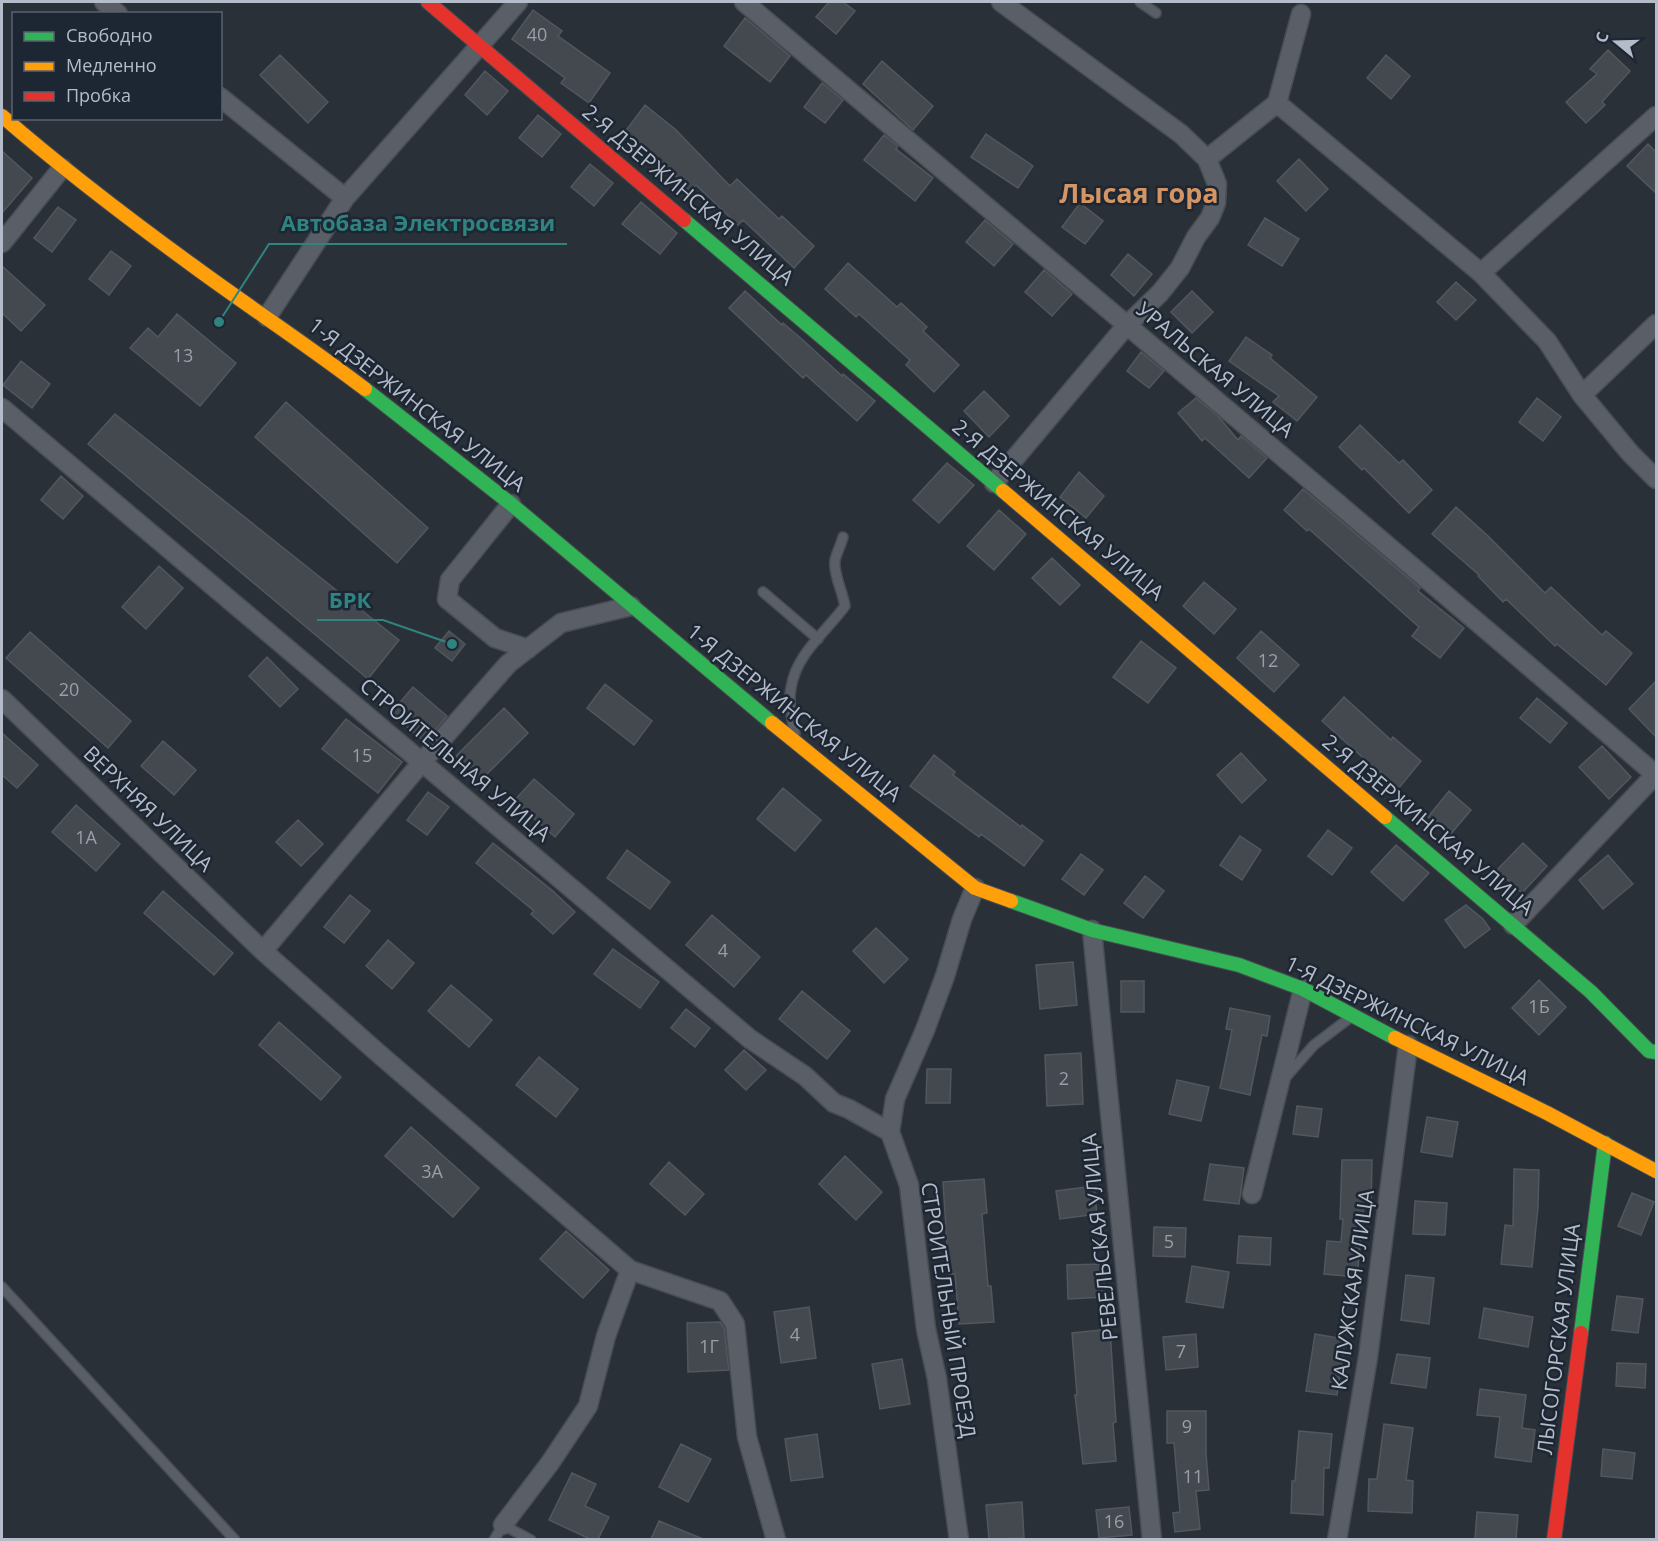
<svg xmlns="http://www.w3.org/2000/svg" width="1658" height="1541" font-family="'Open Sans',sans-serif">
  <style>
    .building { fill: #444950; stroke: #52575f; stroke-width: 1.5 }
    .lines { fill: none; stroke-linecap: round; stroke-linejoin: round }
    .lane-casing { stroke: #484c53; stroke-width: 12 }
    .street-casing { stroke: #484c53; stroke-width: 21 }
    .fast-casing { stroke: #484c53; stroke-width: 16 }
    .slow-casing { stroke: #484c53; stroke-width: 16 }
    .jam-casing { stroke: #484c53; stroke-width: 16 }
    .lane { stroke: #5a5e66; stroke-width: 9 }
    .street { stroke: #5a5e66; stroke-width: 18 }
    .fast { stroke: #30b455; stroke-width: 14 }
    .slow { stroke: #ff9f0a; stroke-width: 14 }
    .jam { stroke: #e5322d; stroke-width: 14 }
    .labels { text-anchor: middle; stroke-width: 5; stroke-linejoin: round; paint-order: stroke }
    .number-label { font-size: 18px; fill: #989fab }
    .street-label { font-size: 21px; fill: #b4bcc9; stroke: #1d2633 }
    .district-label { font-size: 27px; font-weight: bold; fill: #d59563; stroke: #1d2633 }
    .leader { fill: none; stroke: #308480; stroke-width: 2 }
    .callout-dot { fill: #308480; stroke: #1d2633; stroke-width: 2 }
    .callout-label { font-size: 22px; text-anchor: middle; font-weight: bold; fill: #308480; stroke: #1d2633; stroke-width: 5; stroke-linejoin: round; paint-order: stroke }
  </style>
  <rect width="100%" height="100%" fill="#2a3038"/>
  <!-- building -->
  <path class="building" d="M829 2H843L855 11 836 34 816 17Z
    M533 10 562 31 558 36 610 73 589 103 561 83 565 78 512 39Z
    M745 18 790 56 770 82 724 46Z
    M1608 50 1630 71 1602 102 1605 105 1586 123 1566 102 1597 74 1590 69Z
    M280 55 328 102 308 123 260 75Z
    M1386 55 1410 76 1391 99 1367 78Z
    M882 61 933 106 913 130 863 84Z
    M485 71 508 91 487 115 465 95Z
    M822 83 843 100 825 123 804 107Z
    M645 105 675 129 730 186 737 179 779 219 782 216 814 246 794 268 743 220 738 225 696 185 689 191 665 165 624 133Z
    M538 115 561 134 542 157 519 138Z
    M986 134 1033 166 1018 188 971 157Z
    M884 135 898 146 896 149 933 178 915 201 864 160Z
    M1648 144 1656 152V193L1627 166Z
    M2 151 32 178 2 213Z
    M1299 159 1328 189 1306 211 1277 181Z
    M590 164 613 183 594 206 571 187Z
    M641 202 677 233 660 254 622 224Z
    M1080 203 1103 221 1085 244 1062 227Z
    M58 207 76 220 52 252 34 238Z
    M1265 218 1299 239 1282 266 1248 245Z
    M985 220 1013 244 994 266 966 242Z
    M111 251 131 266 109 295 89 279Z
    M1128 254 1152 274 1134 296 1111 275Z
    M848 263 897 307 901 303 927 327 923 331 959 365 934 392 906 365 910 360 859 314 856 317 825 289Z
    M2 266 45 305 21 331 2 313Z
    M1044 270 1072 294 1052 316 1025 292Z
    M1456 282 1476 300 1456 320 1437 302Z
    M745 291 782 325 783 323 805 342 842 376 843 374 875 401 857 421 806 375 803 378 729 308Z
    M1192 291 1213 312 1192 333 1171 312Z
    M177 314 236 363 200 406 130 348 148 328 158 337Z
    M1246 337 1272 355 1270 358 1317 397 1297 421 1273 402 1279 396 1229 361Z
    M1141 352 1164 371 1149 388 1127 371Z
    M21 361 50 384 32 408 3 385Z
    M984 391 1009 416 989 437 964 411Z
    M1196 398 1218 416 1238 440 1241 436 1267 458 1249 478 1205 438 1202 441 1178 413Z
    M1537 398 1561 417 1543 441 1519 422Z
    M286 402 428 528 397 563 255 437Z
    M115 414 399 640 368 679 88 444Z
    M1360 425 1399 463 1403 460 1432 490 1409 513 1364 468 1362 470 1339 447Z
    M947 463 974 485 939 523 913 500Z
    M1079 472 1104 496 1086 518 1060 497Z
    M61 476 83 496 63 519 41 500Z
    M1303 489 1420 588 1418 591 1464 628 1440 658 1412 636 1419 627 1309 529 1307 531 1284 510Z
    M1456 507 1488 536 1545 593 1551 587 1602 635 1606 631 1632 653 1606 685 1557 644 1555 646 1506 599 1503 602 1478 576 1479 575 1432 534Z
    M999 510 1026 534 994 570 967 546Z
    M1052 558 1080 585 1060 605 1032 578Z
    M159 566 183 588 146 629 122 607Z
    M1204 582 1236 609 1214 634 1183 606Z
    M449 631 465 644 452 661 435 648Z
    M1261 631 1299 665 1274 692 1237 658Z
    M30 632 131 721 108 748 6 658Z
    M1141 641 1176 668 1148 703 1113 677Z
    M267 657 298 689 280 707 249 676Z
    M1656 681V737L1629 709Z
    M605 684 652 721 634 745 587 708Z
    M413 687 447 716 425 742 391 713Z
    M1344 697 1391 740 1393 737 1421 761 1398 789 1322 721Z
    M1537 698 1567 723 1550 743 1520 718Z
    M504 708 528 733 480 781 456 756Z
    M346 719 402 762 378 793 322 749Z
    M2 733 38 765 17 788 2 775Z
    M163 741 196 770 174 795 141 766Z
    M1602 746 1631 777 1609 799 1579 767Z
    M1241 753 1266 780 1242 803 1217 775Z
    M934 755 955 772 953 775 1021 827 1022 825 1043 841 1024 866 981 834 979 837 910 786Z
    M534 779 574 814 555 837 514 801Z
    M783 788 821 820 795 851 757 819Z
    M1449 791 1471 810 1450 835 1428 817Z
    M428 792 449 807 427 835 407 820Z
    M76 805 120 844 96 871 52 832Z
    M298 820 323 844 301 866 276 842Z
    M1328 830 1352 848 1332 875 1308 856Z
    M1240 836 1261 850 1242 880 1220 865Z
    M493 843 553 891 575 912 553 934 531 914 534 911 476 863Z
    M1523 843 1547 866 1522 893 1497 870Z
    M1396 845 1429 873 1403 901 1371 872Z
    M627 850 670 882 650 909 607 878Z
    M1081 854 1103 870 1084 895 1062 879Z
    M1608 855 1633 884 1603 909 1579 880Z
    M1145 876 1164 891 1143 918 1124 903Z
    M163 891 233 953 214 975 144 913Z
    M350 895 370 911 344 943 324 927Z
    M1466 905 1483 919 1490 929 1465 948 1445 920Z
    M712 915 760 957 734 987 686 945Z
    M876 928 908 959 884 983 853 951Z
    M388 940 414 963 392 989 366 966Z
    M613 949 659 982 640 1008 594 974Z
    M1073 962 1077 1005 1040 1009 1036 965Z
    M1539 980 1566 1007 1539 1035 1512 1008Z
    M1121 981H1144V1012H1121Z
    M451 985 492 1020 469 1047 428 1011Z
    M802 991 850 1031 827 1059 779 1019Z
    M1230 1008 1270 1016 1267 1036 1262 1035 1250 1095 1220 1088 1232 1030 1226 1029Z
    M686 1009 710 1028 695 1047 671 1028Z
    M279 1022 341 1077 321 1100 259 1045Z
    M744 1050 766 1070 746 1090 725 1070Z
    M1081 1053 1083 1104 1047 1106 1045 1055Z
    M539 1057 578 1089 556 1117 516 1085Z
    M927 1069H951L950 1103H926Z
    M1177 1080 1209 1087 1201 1121 1169 1114Z
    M1297 1106 1322 1109 1318 1137 1293 1134Z
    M1427 1117 1458 1122 1452 1157 1421 1152Z
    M411 1127 479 1188 453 1217 385 1156Z
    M845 1156 882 1192 856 1220 819 1184Z
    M1342 1160H1372L1371 1204H1364L1357 1277 1324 1274 1327 1241 1341 1242 1343 1219H1340Z
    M669 1162 704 1194 685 1215 650 1184Z
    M1210 1164 1244 1168 1239 1204 1204 1200Z
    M1514 1169 1539 1170 1538 1207 1532 1267 1501 1264 1505 1225 1513 1226Z
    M984 1179 987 1213 982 1214 988 1286H991L994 1322 959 1324 955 1274H949L943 1182Z
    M1094 1186 1097 1214 1060 1219 1056 1191Z
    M1632 1193 1654 1202 1641 1235 1618 1226Z
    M1415 1201 1447 1203 1445 1235 1413 1234Z
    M1154 1227 1186 1228 1185 1257 1153 1256Z
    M566 1231 609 1270 583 1298 540 1259Z
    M1239 1236 1271 1238 1270 1265 1237 1263Z
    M1103 1264 1105 1297 1068 1299 1067 1265Z
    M1192 1266 1229 1272 1223 1308 1186 1302Z
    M1406 1275 1434 1278 1429 1324 1401 1320Z
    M1617 1296 1643 1299 1638 1333 1612 1330Z
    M809 1307 816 1358 781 1363 774 1312Z
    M1484 1308 1533 1317 1528 1347 1479 1338Z
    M720 1322 724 1328 729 1370 688 1372 687 1323Z
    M1110 1329 1116 1422 1113 1423 1116 1461 1083 1464 1075 1395H1077L1072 1333Z
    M1196 1334 1198 1367 1166 1370 1163 1337Z
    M1315 1334 1345 1339 1337 1395 1306 1391Z
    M1397 1354 1430 1358 1426 1388 1391 1383Z
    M902 1359 910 1404 880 1409 872 1364Z
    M1617 1363 1646 1364 1645 1388 1616 1386Z
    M1480 1389 1526 1395 1522 1428 1535 1430 1531 1462 1495 1457 1500 1417 1477 1415Z
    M1167 1411H1206V1453L1209 1490 1196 1491 1200 1529 1175 1532 1173 1513 1180 1512 1174 1443H1167Z
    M1384 1424 1413 1428 1406 1480 1413 1481 1412 1513 1368 1511 1369 1479H1377Z
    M1299 1431 1332 1434 1329 1468H1324L1323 1515 1291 1513 1292 1481H1295Z
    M817 1434 823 1477 791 1481 785 1439Z
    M681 1444 711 1459 688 1502 659 1487Z
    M1603 1449 1635 1453 1632 1479 1601 1476Z
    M572 1473 596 1484 585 1506 609 1517 598 1539H590L549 1520Z
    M1022 1502 1024 1538 989 1539 986 1505Z
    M1129 1507 1132 1535 1099 1538 1096 1510Z
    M1477 1512 1518 1515 1516 1539H1475Z
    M659 1521 703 1539H651Z"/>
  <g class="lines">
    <defs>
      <path id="lane" d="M1140 2 1156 13
        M763 592 818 639
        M795 734C792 719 788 703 791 688 796 654 826 632 845 606 843 593 833 573 835 560 837 552 841 545 843 537
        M1285 1078 1314 1045 1351 1017
        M2 1287 235 1540
        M494 1540 503 1525 531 1540"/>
      <path id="street" d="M104 2 118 14
        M744 2C1048 259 1354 515 1656 775
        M1301 14 1277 103 1481 273 1547 341 1582 395 1656 324
        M220 97 345 198
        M1207 159 1277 103
        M2 243 62 168
        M1481 273 1656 116
        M267 317 345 198 518 2
        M1582 395 1630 453 1656 479
        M2 408 750 1039 805 1076 834 1103 849 1109 890 1132
        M994 483 1126 326 1160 293 1180 268 1196 237 1210 218 1216 203 1217 184 1207 159 1181 134 1001 2
        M511 504 450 580 447 599 495 638 528 649
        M631 606 561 623 508 664 422 762 263 951 378 1053 630 1270 720 1301 735 1324 747 1437 776 1540
        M2 699 263 951
        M1513 925 1656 774
        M1092 930 1152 1540
        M1252 1194 1303 989
        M503 1525 550 1463 588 1406 606 1336 630 1270
        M959 1540 937 1379 926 1329 909 1185 890 1132 895 1099 925 1030 945 976 962 919 975 888
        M1337 1540 1368 1357 1408 1045"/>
      <path id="fast" d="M684 220 1003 491
        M365 389 511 504 772 723
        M1385 817 1591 992 1649 1051 1656 1052
        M1011 901 1092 930 1239 965 1303 989 1395 1038
        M1581 1333 1605 1143"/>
      <path id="slow" d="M2 116C63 169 126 217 192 265 249 307 309 346 365 389
        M1003 491 1385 817
        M772 723 975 888 1011 901
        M1395 1038 1547 1113 1656 1171"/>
      <path id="jam" d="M428 2 684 220
        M1554 1540 1581 1333"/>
    </defs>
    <!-- lane casing -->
    <use href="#lane" class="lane-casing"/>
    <!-- street casing -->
    <use href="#street" class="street-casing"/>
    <!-- fast casing -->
    <use href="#fast" class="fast-casing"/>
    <!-- slow casing -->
    <use href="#slow" class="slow-casing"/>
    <!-- jam casing -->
    <use href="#jam" class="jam-casing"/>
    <!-- lane -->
    <use href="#lane" class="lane"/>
    <!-- street -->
    <use href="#street" class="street"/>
    <!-- fast -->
    <use href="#fast" class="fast"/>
    <!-- slow -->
    <use href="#slow" class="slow"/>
    <!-- jam -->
    <use href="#jam" class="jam"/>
  </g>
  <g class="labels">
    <!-- number labels -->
    <g class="number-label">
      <text x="537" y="41">40</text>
      <text x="183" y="362">13</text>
      <text x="1268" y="667">12</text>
      <text x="69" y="696">20</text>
      <text x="362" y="762">15</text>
      <text x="86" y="844">1А</text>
      <text x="723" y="957">4</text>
      <text x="1539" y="1013">1Б</text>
      <text x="1064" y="1085">2</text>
      <text x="432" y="1178">3А</text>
      <text x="1169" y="1248">5</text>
      <text x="795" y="1341">4</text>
      <text x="709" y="1353">1Г</text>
      <text x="1181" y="1358">7</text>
      <text x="1187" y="1433">9</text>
      <text x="1193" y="1483">11</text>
      <text x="1114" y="1528">16</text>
    </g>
    <!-- street labels -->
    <g class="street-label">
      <text transform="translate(688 195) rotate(40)" y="7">2-Я ДЗЕРЖИНСКАЯ УЛИЦА</text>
      <text transform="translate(1215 370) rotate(40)" y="7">УРАЛЬСКАЯ УЛИЦА</text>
      <text transform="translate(417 405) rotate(38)" y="7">1-Я ДЗЕРЖИНСКАЯ УЛИЦА</text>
      <text transform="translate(1058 510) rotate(40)" y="7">2-Я ДЗЕРЖИНСКАЯ УЛИЦА</text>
      <text transform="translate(794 713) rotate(39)" y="7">1-Я ДЗЕРЖИНСКАЯ УЛИЦА</text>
      <text transform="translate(455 760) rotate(40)" y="7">СТРОИТЕЛЬНАЯ УЛИЦА</text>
      <text transform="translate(148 809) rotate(44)" y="7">ВЕРХНЯЯ УЛИЦА</text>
      <text transform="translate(1428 825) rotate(40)" y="7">2-Я ДЗЕРЖИНСКАЯ УЛИЦА</text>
      <text transform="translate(1407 1021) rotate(26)" y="7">1-Я ДЗЕРЖИНСКАЯ УЛИЦА</text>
      <text transform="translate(1100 1237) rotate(-96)" y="7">РЕВЕЛЬСКАЯ УЛИЦА</text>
      <text transform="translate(1353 1290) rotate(-82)" y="7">КАЛУЖСКАЯ УЛИЦА</text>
      <text transform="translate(948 1310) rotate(81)" y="7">СТРОИТЕЛЬНЫЙ ПРОЕЗД</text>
      <text transform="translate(1559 1339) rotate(-83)" y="7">ЛЫСОГОРСКАЯ УЛИЦА</text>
    </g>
    <!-- district labels -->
    <g class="district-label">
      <text x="1139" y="203">Лысая гора</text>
    </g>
  </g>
  <!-- callouts -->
  <path class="leader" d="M219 322L269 244H567M452 644L383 620H317"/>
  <g class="callout-dot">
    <circle cx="219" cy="322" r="6"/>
    <circle cx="452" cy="644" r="6"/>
  </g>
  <g class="callout-label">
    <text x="418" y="231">Автобаза Электросвязи</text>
    <text x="350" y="608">БРК</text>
  </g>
  <!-- border -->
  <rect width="1658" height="1541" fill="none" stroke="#b4bcc9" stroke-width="6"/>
  <!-- legend -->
  <rect x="12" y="12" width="210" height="108" fill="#1d2633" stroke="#59626f" stroke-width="1.5"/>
  <rect x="24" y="32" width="30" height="9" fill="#30b455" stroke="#59626f" stroke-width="1.5"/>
  <text x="66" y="42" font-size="18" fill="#b4bcc9">Свободно</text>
  <rect x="24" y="62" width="30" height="9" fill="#ff9f0a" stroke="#59626f" stroke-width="1.5"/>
  <text x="66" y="72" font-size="18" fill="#b4bcc9">Медленно</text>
  <rect x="24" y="92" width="30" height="9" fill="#e5322d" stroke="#59626f" stroke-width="1.5"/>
  <text x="66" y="102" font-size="18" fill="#b4bcc9">Пробка</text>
  <!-- north arrow -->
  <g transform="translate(1616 42) rotate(289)" stroke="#1d2633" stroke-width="4.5" paint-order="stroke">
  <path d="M0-4.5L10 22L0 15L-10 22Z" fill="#b4bcc9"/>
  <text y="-9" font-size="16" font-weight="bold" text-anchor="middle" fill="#b4bcc9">С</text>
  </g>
</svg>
